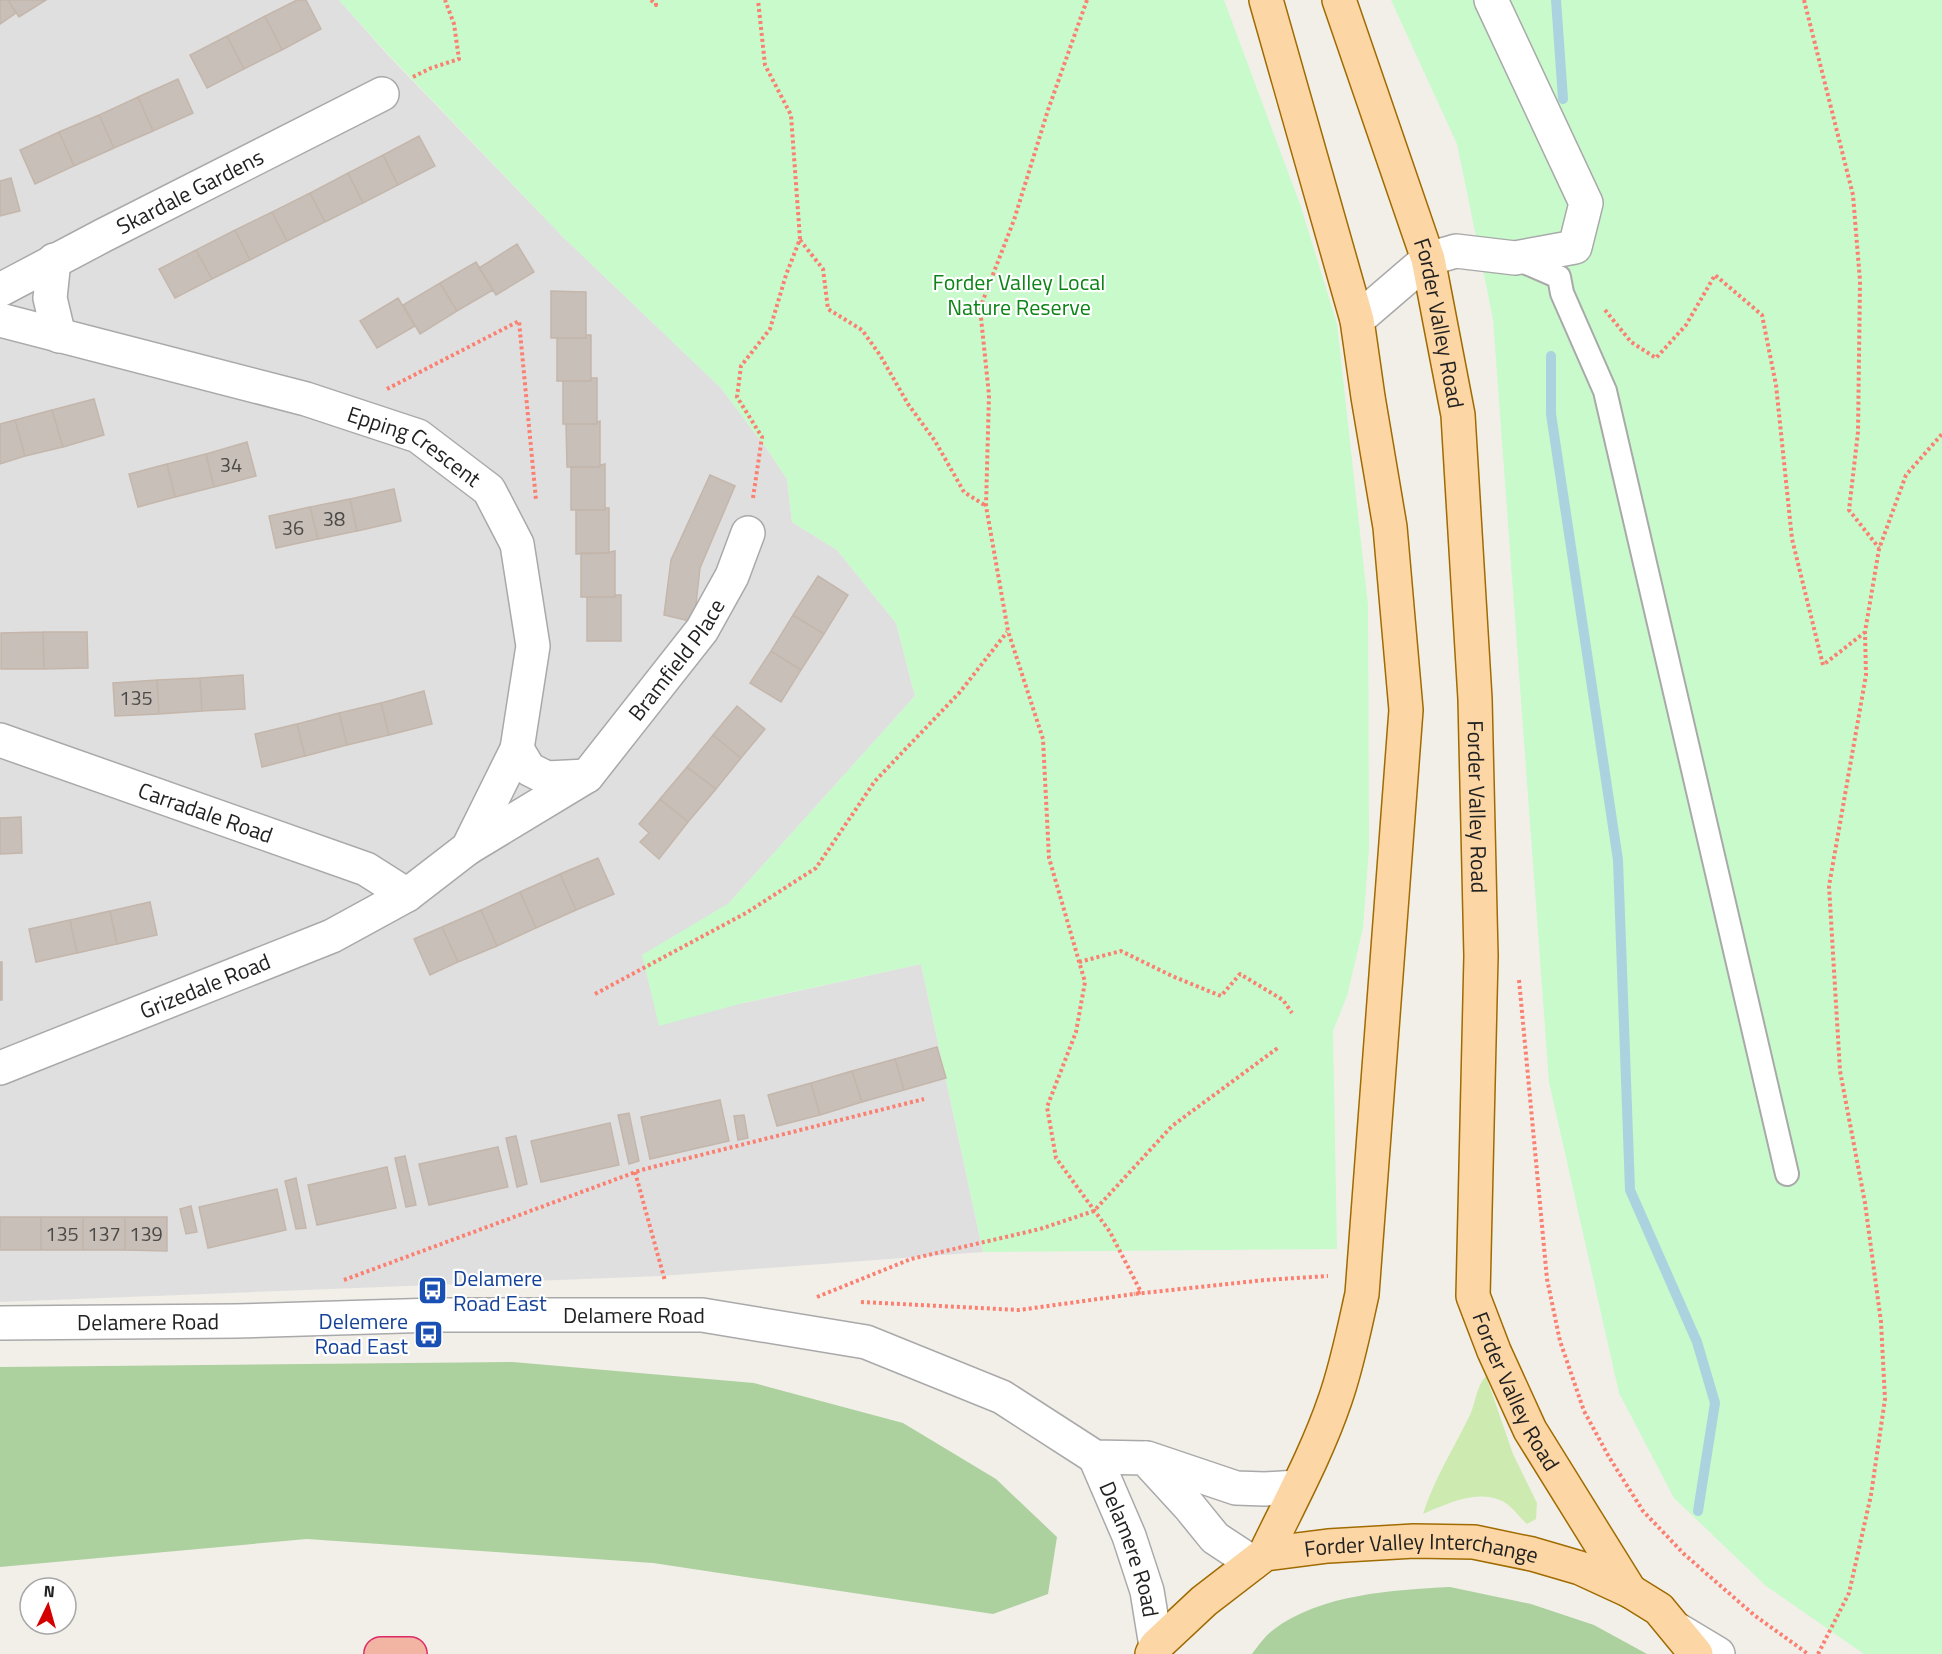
<svg xmlns="http://www.w3.org/2000/svg" width="1942" height="1654" font-family="'Titillium Web',sans-serif">
  <style>
    .residential { fill: #e0dfdf }
    .grass { fill: #cdebb0 }
    .forest { fill: #add19e }
    .park { fill: #c8facc }
    .lines { fill: none; stroke-linecap: round; stroke-linejoin: round }
    .stream { stroke: #aad3df; stroke-width: 10 }
    .building { fill: #c7bfb8; stroke: #c4b6ab; stroke-width: 1.5 }
    .service-casing { stroke: #a9a9a9; stroke-width: 26 }
    .minor-casing { stroke: #a9a9a9; stroke-width: 36 }
    .primary-casing { stroke: #a06b00; stroke-width: 36 }
    .trunk-casing { stroke: #dc2a67; stroke-width: 36 }
    .path { stroke: #fa8072; stroke-width: 4; stroke-dasharray: 3 3; stroke-linecap: butt }
    .service { stroke: #fff; stroke-width: 22 }
    .minor { stroke: #fff; stroke-width: 33 }
    .primary { stroke: #fcd6a4; stroke-width: 33 }
    .trunk { stroke: #f2b4a3; stroke-width: 33 }
    .labels { text-anchor: middle; stroke-width: 4.5; stroke-linejoin: round; paint-order: stroke }
    .number-label { font-size: 20px; fill: #4b4948 }
    .street-label { font-size: 22px; fill: #222; stroke: #fff }
    .park-label { font-size: 22px; fill: #0c8416; stroke: #fff }
    .transit-label { font-size: 22px; fill: #164399; stroke: #fff; text-anchor: start }
  </style>
  <rect width="100%" height="100%" fill="#f2efe9"/>
  <!-- residential -->
  <path class="residential" d="M0 0H339L386 53 563 237 721 388 767 449 787 479 792 522 837 550 896 623 915 696 729 903 744 1003 921 964 983 1252 661 1276 0 1302Z"/>
  <!-- grass -->
  <path class="grass" d="M1486 1376 1513 1454 1537 1503 1536 1519 1527 1524C1519 1517 1511 1505 1502 1501 1476 1489 1447 1504 1423 1514 1434 1479 1454 1448 1470 1415 1476 1401 1476 1387 1486 1376Z"/>
  <!-- forest -->
  <path class="forest" d="M513 1362 754 1383 903 1423 996 1479 1057 1537 1048 1594 993 1614 653 1563 307 1539 0 1567V1367Z
    M1450 1587 1531 1604 1594 1625 1647 1654H1252C1258 1646 1265 1636 1273 1630 1320 1594 1393 1590 1450 1587Z"/>
  <!-- park -->
  <path class="park" d="M339 0H1224L1301 207 1337 324 1368 605 1369 848 1363 928 1347 996 1333 1031 1337 1249 983 1252 921 964 743 1003 659 1026 642 955 729 903 915 696 896 623 837 550 792 522 787 479 767 449 721 388 563 237 386 52Z
    M1391 0H1942V1654H1864L1766 1586 1674 1498 1619 1393 1549 1082 1493 319 1457 144Z"/>
  <g class="lines">
    <!-- stream -->
    <path class="stream" d="M1556 0 1563 99
      M1551 356V414L1618 860 1630 1190 1697 1342 1715 1403 1698 1511"/>
  </g>
  <!-- building -->
  <path class="building" d="M0 0H8L16 13 0 24Z
    M8 0H46L19 17Z
    M297 0H306L321 29 282 50 265 16Z
    M265 16 282 50 244 69 227 36Z
    M227 36 244 69 207 88 190 55Z
    M178 79 193 113 153 131 138 97Z
    M138 97 153 131 114 148 99 115Z
    M99 115 114 148 74 166 59 132Z
    M59 132 74 166 35 184 20 150Z
    M419 136 435 166 398 185 383 155Z
    M383 155 398 185 363 203 348 173Z
    M348 173 363 203 325 222 310 193Z
    M11 178 20 211 0 216V181Z
    M310 193 325 222 287 241 272 212Z
    M272 212 287 241 250 260 235 230Z
    M235 230 250 260 212 279 196 250Z
    M517 244 534 272 496 295 479 268Z
    M196 250 212 279 175 298 159 269Z
    M476 262 493 290 457 311 440 283Z
    M440 283 457 311 420 334 403 305Z
    M551 291 586 292V338H551Z
    M398 298 415 326 377 348 360 321Z
    M586 335H591V381H557V338H586Z
    M591 378H597V424H563V381H591Z
    M94 399 104 435 63 447 52 410Z
    M52 410 63 447 25 456 15 420Z
    M15 420 25 456 0 464V424Z
    M600 421V467H567L566 424H597V422Z
    M247 442 256 476 214 487 206 454Z
    M206 454 214 487 175 497 167 464Z
    M167 464 175 497 138 507 129 474Z
    M605 464V510H571V467H600V465Z
    M710 475 735 486 700 568 694 622 664 615 671 560Z
    M394 489 401 521 357 531 350 499Z
    M350 499 357 531 318 539 310 507Z
    M310 507 318 539 276 548 269 516Z
    M605 508H609V553L576 554V510H605Z
    M615 551V597H581V553H609L610 552Z
    M818 576 848 595 824 634 793 615Z
    M615 595H621V641H587V597H615Z
    M793 615 824 634 801 670 771 651Z
    M43 632H87L88 668 44 669Z
    M43 632 44 669H1V633Z
    M771 651 801 670 781 702 750 683Z
    M243 675 245 709 202 711 200 678Z
    M200 678 202 711 159 714 157 680Z
    M157 680 159 714 115 716 113 683Z
    M424 691 432 724 389 735 381 703Z
    M381 703 389 735 347 745 339 713Z
    M737 706 765 729 741 758 713 735Z
    M339 713 347 745 305 756 297 724Z
    M297 724 305 756 262 767 255 734Z
    M713 735 741 758 716 789 687 767Z
    M687 767 716 789 688 822 660 799Z
    M660 799 688 822 659 859 640 842 649 833 639 824Z
    M21 817 22 853 0 854V818Z
    M598 858 614 894 576 910 560 874Z
    M560 874 576 910 536 928 520 892Z
    M520 892 536 928 497 946 481 910Z
    M150 902 157 935 117 944 110 911Z
    M481 910 497 946 458 962 442 927Z
    M110 911 117 944 77 953 70 920Z
    M70 920 77 953 36 962 29 929Z
    M442 927 458 962 430 975 414 939Z
    M0 962H2V1000H0Z
    M937 1047 946 1078 904 1090 895 1059Z
    M895 1059 904 1090 862 1102 852 1071Z
    M852 1071 862 1102 820 1115 811 1083Z
    M811 1083 820 1115 777 1126 768 1095Z
    M720 1100 729 1141 650 1159 641 1117Z
    M629 1113 639 1161 629 1164 618 1115Z
    M744 1115 748 1138 738 1140 734 1116Z
    M610 1123 619 1165 541 1182 531 1141Z
    M516 1136 527 1184 517 1187 506 1138Z
    M498 1147 508 1187 429 1205 419 1164Z
    M405 1156 416 1205 406 1207 395 1158Z
    M387 1167 396 1208 317 1225 308 1185Z
    M296 1178 306 1228 296 1229 285 1181Z
    M277 1189 286 1230 208 1248 199 1207Z
    M191 1206 197 1232 186 1234 180 1209Z
    M0 1217H41V1250H0Z
    M41 1217H83V1250H41Z
    M83 1217H125V1250H83Z
    M125 1217H167V1251L125 1250Z"/>
  <g class="lines">
    <defs>
      <path id="service" d="M1515 258 1559 277 1562 293 1605 391 1787 1174"/>
      <g id="minor">
        <path d="M54 260 50 298 59 336"/>
        <path id="s1" d="M0 290 104 235 382 94"/>
        <path id="s2" d="M0 320 306 399 418 436 489 490 517 544 533 646 517 749 468 848 407 895 332 936 0 1068"/>
        <path d="M1357 320 1428 259 1456 251 1515 258 1575 247 1586 203 1491 0"/>
        <path id="s3" d="M0 740 366 869 407 895"/>
        <path d="M517 749 529 769 547 778 587 776"/>
        <path id="s4" d="M468 848 587 776 702 630 732 576 748 533"/>
        <path id="s5" d="M0 1323 236 1321 436 1315H702L866 1342 1002 1397 1095 1457 1145 1458 1189 1506 1215 1538 1253 1563"/>
        <path id="s6" d="M1095 1457 1129 1536 1147 1591 1156 1646"/>
        <path d="M1147 1458 1236 1488 1265 1489 1297 1487"/>
        <path d="M1678 1630 1718 1654"/>
      </g>
      <g id="primary">
        <path id="s7" d="M1339 0 1428 259 1458 415 1475 699 1481 956 1473 1296 1494 1351 1530 1430 1630 1591"/>
        <path d="M1265 1554C1289 1504 1317 1453 1335 1400 1347 1366 1354 1330 1362 1294L1406 710 1390 527 1368 397 1357 320 1266 0"/>
        <path id="s8" d="M1152 1654 1156 1646 1204 1601 1265 1554 1328 1546 1414 1541 1474 1542 1532 1554 1580 1568 1630 1591 1659 1609 1696 1654"/>
      </g>
      <path id="trunk" d="M381 1654H410"/>
    </defs>
    <!-- service casing -->
    <use href="#service" class="service-casing"/>
    <!-- minor casing -->
    <use href="#minor" class="minor-casing"/>
    <!-- primary casing -->
    <use href="#primary" class="primary-casing"/>
    <!-- trunk casing -->
    <use href="#trunk" class="trunk-casing"/>
    <!-- path -->
    <path class="path" d="M651 0 656 5V0
      M1087 0 1048 110 1014 220 980 308 989 395 986 506 1008 631 1043 739 1049 858 1085 982 1076 1032 1047 1107 1056 1158 1110 1232 1141 1292 1134 1294
      M1804 0 1853 195 1860 281 1858 432 1849 510 1879 548
      M413 77 431 68 459 59 454 24 445 0
      M800 240 823 269 828 309 862 330 880 355 908 404 935 441 964 492 986 506
      M1605 310 1631 342 1656 358 1686 325 1715 275 1762 315 1776 385 1792 539 1823 665 1864 633
      M387 389 519 321 536 500
      M753 498 762 437 737 397 741 366 770 329 786 275 800 239 791 115 765 65 758 0
      M1079 962 1121 951 1172 976 1221 996 1240 974 1283 1000 1292 1013
      M1519 980 1547 1279 1560 1341 1584 1411 1609 1457 1643 1511 1684 1554 1754 1615 1808 1654
      M595 994 746 913 816 868 875 781 960 692 1007 632
      M635 1172 665 1281
      M344 1280 641 1170 924 1099
      M817 1297 911 1259 1040 1229 1094 1211 1172 1126 1279 1047
      M861 1302 1019 1310 1134 1294 1265 1280 1328 1276
      M1818 1654 1849 1593 1871 1495 1885 1399 1881 1322 1865 1203 1840 1071 1829 886 1866 675 1865 632 1879 549 1906 475 1942 434"/>
    <!-- service -->
    <use href="#service" class="service"/>
    <!-- minor -->
    <use href="#minor" class="minor"/>
    <!-- primary -->
    <use href="#primary" class="primary"/>
    <!-- trunk -->
    <use href="#trunk" class="trunk"/>
  </g>
  <!-- icons -->
  <defs>
    <symbol id="bus-square" viewBox="-11 -11 22 22"><rect x="-9" y="-9" width="18" height="18" rx="4" fill="#1a4fb4" stroke="#fff"/><path d="M-5-6H5V4H4V6H2V4H-2V6H-4V4H-5ZM-3.5-4V0h7V-4ZM-3.5 1.2v1.5H-2V1.2ZM2 1.2v1.5H3.5V1.2Z" fill="#fff"/></symbol>
  </defs>
  <g fill-rule="evenodd">
    <use href="#bus-square" x="416" y="1274" width="33" height="33"/>
    <use href="#bus-square" x="412" y="1318" width="33" height="33"/>
  </g>
  <g class="labels">
    <!-- number labels -->
    <g class="number-label">
      <text x="231" y="472">34</text>
      <text x="334" y="526">38</text>
      <text x="293" y="535">36</text>
      <text x="136" y="705">135</text>
      <text x="62" y="1241">135</text>
      <text x="104" y="1241">137</text>
      <text x="146" y="1241">139</text>
    </g>
    <!-- street labels -->
    <g class="street-label">
      <text dy="8" stroke="none"><textPath href="#s1" startOffset="214">Skardale Gardens</textPath></text>
      <text dy="8" stroke="none"><textPath href="#s7" startOffset="339">Forder Valley Road</textPath></text>
      <text dy="8" stroke="none"><textPath href="#s2" startOffset="435">Epping Crescent</textPath></text>
      <text dy="8" stroke="none"><textPath href="#s4" startOffset="286">Bramfield Place</textPath></text>
      <text dy="8" stroke="none"><textPath href="#s7" startOffset="825">Forder Valley Road</textPath></text>
      <text dy="8" stroke="none"><textPath href="#s3" startOffset="218">Carradale Road</textPath></text>
      <text transform="translate(205 986) rotate(-22)" y="8">Grizedale Road</text>
      <text dy="8" stroke="none"><textPath href="#s5" startOffset="634">Delamere Road</textPath></text>
      <text dy="8" stroke="none"><textPath href="#s5" startOffset="148">Delamere Road</textPath></text>
      <text dy="8" stroke="none"><textPath href="#s7" startOffset="1419">Forder Valley Road</textPath></text>
      <text dy="8" stroke="none"><textPath href="#s6" startOffset="99">Delamere Road</textPath></text>
      <text dy="8" stroke="none"><textPath href="#s8" startOffset="309">Forder Valley Interchange</textPath></text>
    </g>
    <!-- park labels -->
    <g class="park-label">
      <text x="1019" y="290">Forder Valley Local<tspan x="1019" dy="25">Nature Reserve</tspan></text>
    </g>
    <!-- transit labels -->
    <g class="transit-label">
      <text x="453" y="1286">Delamere<tspan x="453" dy="25">Road East</tspan></text>
      <text x="408" y="1329" text-anchor="end">Delemere<tspan x="408" dy="25">Road East</tspan></text>
    </g>
  </g>
  <!-- north arrow -->
  <g transform="translate(48 1606) rotate(5)"><circle r="28" fill="#ffffff" stroke="#a7a7a7" stroke-width="1.5"/>
  <path d="M0-4.5L10 22L0 15L-10 22Z" fill="#d40000"/>
  <text y="-9" font-size="16" font-weight="bold" text-anchor="middle" fill="#222222">N</text>
  </g>
</svg>
